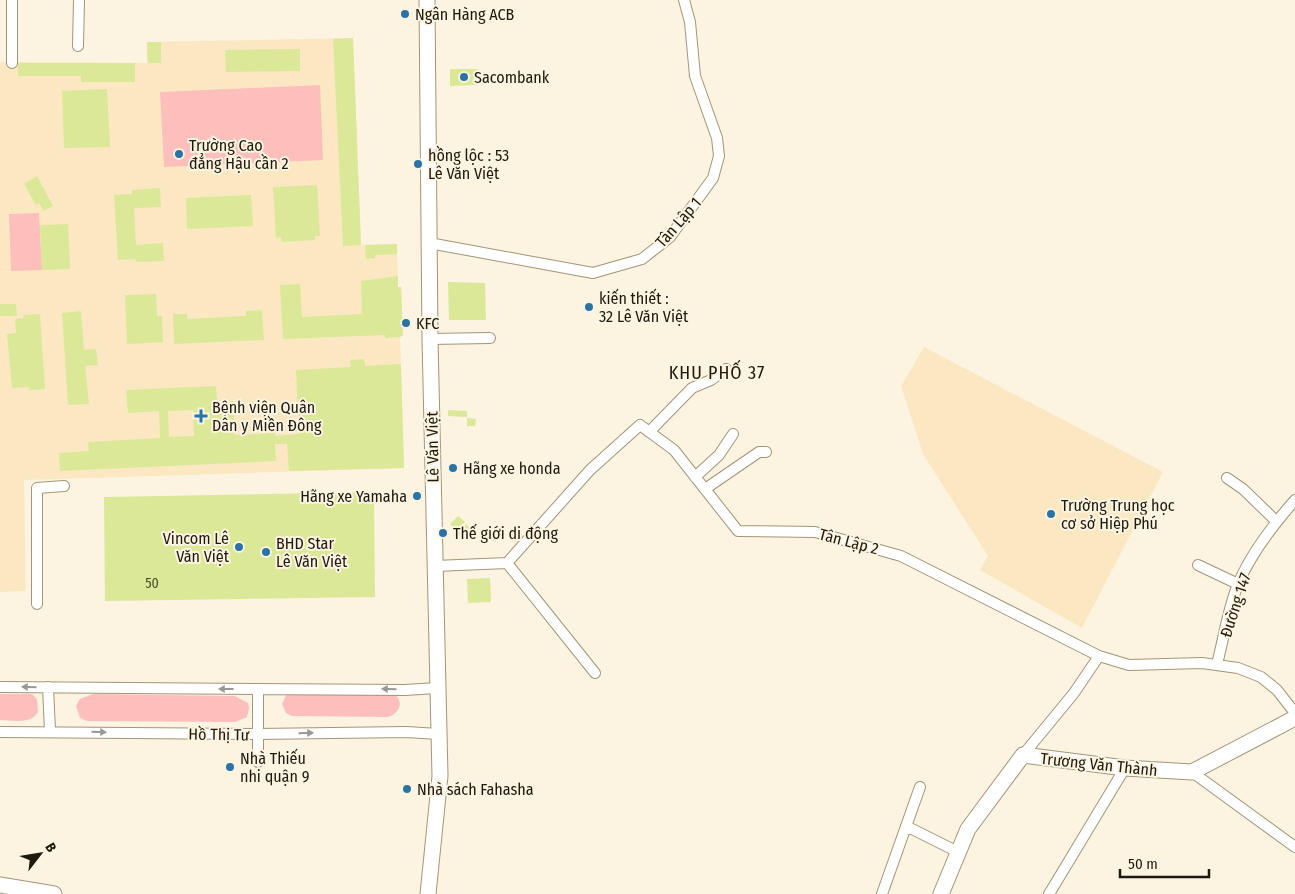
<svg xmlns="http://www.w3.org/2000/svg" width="1295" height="894" font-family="'Fira Sans Condensed',sans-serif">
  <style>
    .built { fill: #fbe8c2 }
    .green { fill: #fcbfbc }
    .building { fill: #dae898; fill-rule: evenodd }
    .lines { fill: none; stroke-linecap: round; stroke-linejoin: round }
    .street-casing { stroke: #a39578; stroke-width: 12 }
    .secondary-casing { stroke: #a39578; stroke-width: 17 }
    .street { stroke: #fff; stroke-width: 10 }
    .secondary { stroke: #fff; stroke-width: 15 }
    .oneway { fill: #9a9893 }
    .poi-dot { fill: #2973a7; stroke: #fcf3e1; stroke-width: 2 }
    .labels { text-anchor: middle; stroke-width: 4; stroke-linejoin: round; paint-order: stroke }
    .number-label { font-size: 14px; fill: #4d4d30 }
    .poi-label { font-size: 16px; fill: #1e190e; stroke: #fcf3e1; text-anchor: start }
    .street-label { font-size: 16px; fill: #1e190e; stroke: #fcf3e1 }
    .neighbourhood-label { font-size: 18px; letter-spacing: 1px; fill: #1e190e; stroke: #fcf3e1 }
  </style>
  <rect width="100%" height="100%" fill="#fcf3e1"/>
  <!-- built -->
  <path class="built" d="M353 38 361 245 397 244 398 287H401L403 335 400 337 404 468 24 480 26 591 0 592V62L147 63V42Z
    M924 347 1163 472 1082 628 980 570 988 556 923 454 901 386Z"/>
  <!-- green -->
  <path class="green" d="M320 85 323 160 164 167 160 92Z
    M39 213 42 270 11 271 9 214Z
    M391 692C405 699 401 713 388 717L292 716 286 713 282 704 287 693Z
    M0 694H32L37 699 38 712C31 725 12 720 0 720Z
    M93 694 235 696 248 703 249 708 247 717 235 722 87 721 80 718 76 706 80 699Z"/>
  <!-- building -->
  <path class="building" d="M353 38 361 245 343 246 333 39Z
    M147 42H161V63H148Z
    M300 49V71L226 72 225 50Z
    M18 63H135V82H81V76H18Z
    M450 69H478L479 85 450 86Z
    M107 89 110 147 64 148 62 91Z
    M37 176 53 206 44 211 39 203 36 205 24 184Z
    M317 185 320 236H315V240L282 242 281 237 276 238 273 187Z
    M160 188 161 207 134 208 136 245 163 243 164 261 136 262V259L118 260 114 195 132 194V190Z
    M251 195 253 226 187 229 186 198Z
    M68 224 70 269 42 270 40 225Z
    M397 244V254L375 255V258L366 259 365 245Z
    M398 276V287H401L403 335 400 337 385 338V335L283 339 280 285 300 284 302 317 362 314 361 281Z
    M448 282 485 283 486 320H449Z
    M156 294 157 316H162L163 342 127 344 125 295Z
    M0 304H16L17 316H0Z
    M262 310 264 340 174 344 173 314H187V319L246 316V311Z
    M81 311 84 350 96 349 98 365 85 366 89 404 68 405 62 313Z
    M40 314 45 389 29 390V387L12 388 7 334 16 333 15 319 23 318 24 315Z
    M364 359 365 366 401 364 404 468 289 471 287 444H275L276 461 60 471 59 453 89 451 88 442 160 438 159 411 128 413 126 390 216 386 217 401H233L235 435 275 433V436L299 434 296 370 351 367 350 360ZM193 410 194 436 169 437 168 411Z
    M448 410 467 411V417L448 416Z
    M467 418 476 419 475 426H467Z
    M374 492 375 597 105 601 104 497Z
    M458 516 465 522 456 531 450 524Z
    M466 524 470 528 462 537 457 533Z
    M490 578 491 602 468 603 467 579Z"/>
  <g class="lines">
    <defs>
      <path id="street" d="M12 0V63
        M78 46 79 0
        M429 243 593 273 642 259 670 237 713 178 719 156 717 138 695 76 690 22 684 0
        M430 339 490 338
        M649 432 692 388 711 380 726 369
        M695 477 719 455 733 434
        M1227 478 1243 489 1276 521
        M705 489 759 452H766
        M507 563 595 673
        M1198 565 1238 584
        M435 566 507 563 590 470 640 425 674 450 738 531 815 532 901 556 1099 656 1129 665 1202 663 1238 668 1261 677 1277 690 1295 713
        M37 604V488L64 486
        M1217 664C1224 638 1228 607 1239 582 1252 552 1273 525 1295 500
        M0 687 405 690 437 688
        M48 687 50 731
        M258 689V762
        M0 732 258 734 406 732 439 734
        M1023 755 1074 693 1099 656
        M1192 772 1295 847
        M906 826 958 852
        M882 894 920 787
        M1049 894 1125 768"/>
      <path id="secondary" d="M427 0 430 339 440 776 428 894
        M0 885 54 894
        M941 894 968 829 1023 755 1125 768 1192 772 1295 718"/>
    </defs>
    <!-- street casing -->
    <use href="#street" class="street-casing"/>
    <!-- secondary casing -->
    <use href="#secondary" class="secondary-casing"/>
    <!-- street -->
    <use href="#street" class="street"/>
    <!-- secondary -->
    <use href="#secondary" class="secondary"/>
  </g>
  <!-- one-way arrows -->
  <defs><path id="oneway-solid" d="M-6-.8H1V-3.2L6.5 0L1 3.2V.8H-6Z" transform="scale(1.25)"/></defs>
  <g class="oneway">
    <use href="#oneway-solid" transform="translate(29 687) rotate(-179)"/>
    <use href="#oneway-solid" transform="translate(226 689) rotate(-180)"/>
    <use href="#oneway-solid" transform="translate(389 689) rotate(-179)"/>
    <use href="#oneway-solid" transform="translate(99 732) rotate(1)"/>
    <use href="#oneway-solid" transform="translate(306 733) rotate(-1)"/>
  </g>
  <!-- markers -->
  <g class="poi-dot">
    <circle cx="405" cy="14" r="5"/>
    <circle cx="464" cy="77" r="5"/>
    <circle cx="179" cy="154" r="5"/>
    <circle cx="418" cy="164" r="5"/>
    <circle cx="589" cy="307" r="5"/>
    <circle cx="406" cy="323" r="5"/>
    <path d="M198.5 408.5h5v5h5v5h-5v5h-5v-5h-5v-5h5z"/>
    <circle cx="453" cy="468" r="5"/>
    <circle cx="417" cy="496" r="5"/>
    <circle cx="1051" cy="514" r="5"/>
    <circle cx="443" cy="533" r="5"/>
    <circle cx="239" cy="547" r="5"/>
    <circle cx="266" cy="552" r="5"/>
    <circle cx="230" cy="767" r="5"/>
    <circle cx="407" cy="789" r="5"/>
  </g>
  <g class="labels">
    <!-- number labels -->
    <g class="number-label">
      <text x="152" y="588">50</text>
    </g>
    <!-- poi labels -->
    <g class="poi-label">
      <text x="415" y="20">Ngân Hàng ACB</text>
      <text x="474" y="83">Sacombank</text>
      <text x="189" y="151">Trường Cao<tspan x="189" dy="18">đẳng Hậu cần 2</tspan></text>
      <text x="428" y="161">hồng lộc : 53<tspan x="428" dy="18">Lê Văn Việt</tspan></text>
      <text x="599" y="304">kiến thiết :<tspan x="599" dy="18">32 Lê Văn Việt</tspan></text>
      <text x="416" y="329">KFC</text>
      <text x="212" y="413">Bệnh viện Quân<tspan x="212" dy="18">Dân y Miền Đông</tspan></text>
      <text x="463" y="474">Hãng xe honda</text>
      <text x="407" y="502" text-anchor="end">Hãng xe Yamaha</text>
      <text x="1061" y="511">Trường Trung học<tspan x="1061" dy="18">cơ sở Hiệp Phú</tspan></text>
      <text x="453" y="539">Thế giới di động</text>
      <text x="229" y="544" text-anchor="end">Vincom Lê<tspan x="229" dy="18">Văn Việt</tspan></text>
      <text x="276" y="549">BHD Star<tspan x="276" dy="18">Lê Văn Việt</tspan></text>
      <text x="240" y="764">Nhà Thiếu<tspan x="240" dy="18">nhi quận 9</tspan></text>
      <text x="417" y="795">Nhà sách Fahasha</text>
    </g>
    <!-- street labels -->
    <g class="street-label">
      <text transform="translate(678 222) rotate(-49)" y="6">Tân Lập 1</text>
      <text transform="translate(432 447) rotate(-91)" y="6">Lê Văn Việt</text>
      <text transform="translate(849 541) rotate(15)" y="6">Tân Lập 2</text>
      <text transform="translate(1235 605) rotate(-72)" y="6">Đường 147</text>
      <text transform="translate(219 734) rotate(1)" y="6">Hồ Thị Tư</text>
      <text transform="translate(1099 764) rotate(6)" y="6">Trương Văn Thành</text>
    </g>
    <!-- neighbourhood labels -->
    <g class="neighbourhood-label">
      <text x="717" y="379">KHU PHỐ 37</text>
    </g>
  </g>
  <!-- north arrow -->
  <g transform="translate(40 854) rotate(59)" stroke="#fcf3e1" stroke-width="4" paint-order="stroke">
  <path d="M0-4L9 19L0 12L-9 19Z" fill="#1e190e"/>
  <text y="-8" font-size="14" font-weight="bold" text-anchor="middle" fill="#1e190e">B</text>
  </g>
  <!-- scale -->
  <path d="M1120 869v8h89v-8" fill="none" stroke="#1e190e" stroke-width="2.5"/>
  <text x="1128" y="869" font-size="15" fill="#1e190e" stroke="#fcf3e1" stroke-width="4" paint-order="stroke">50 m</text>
</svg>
